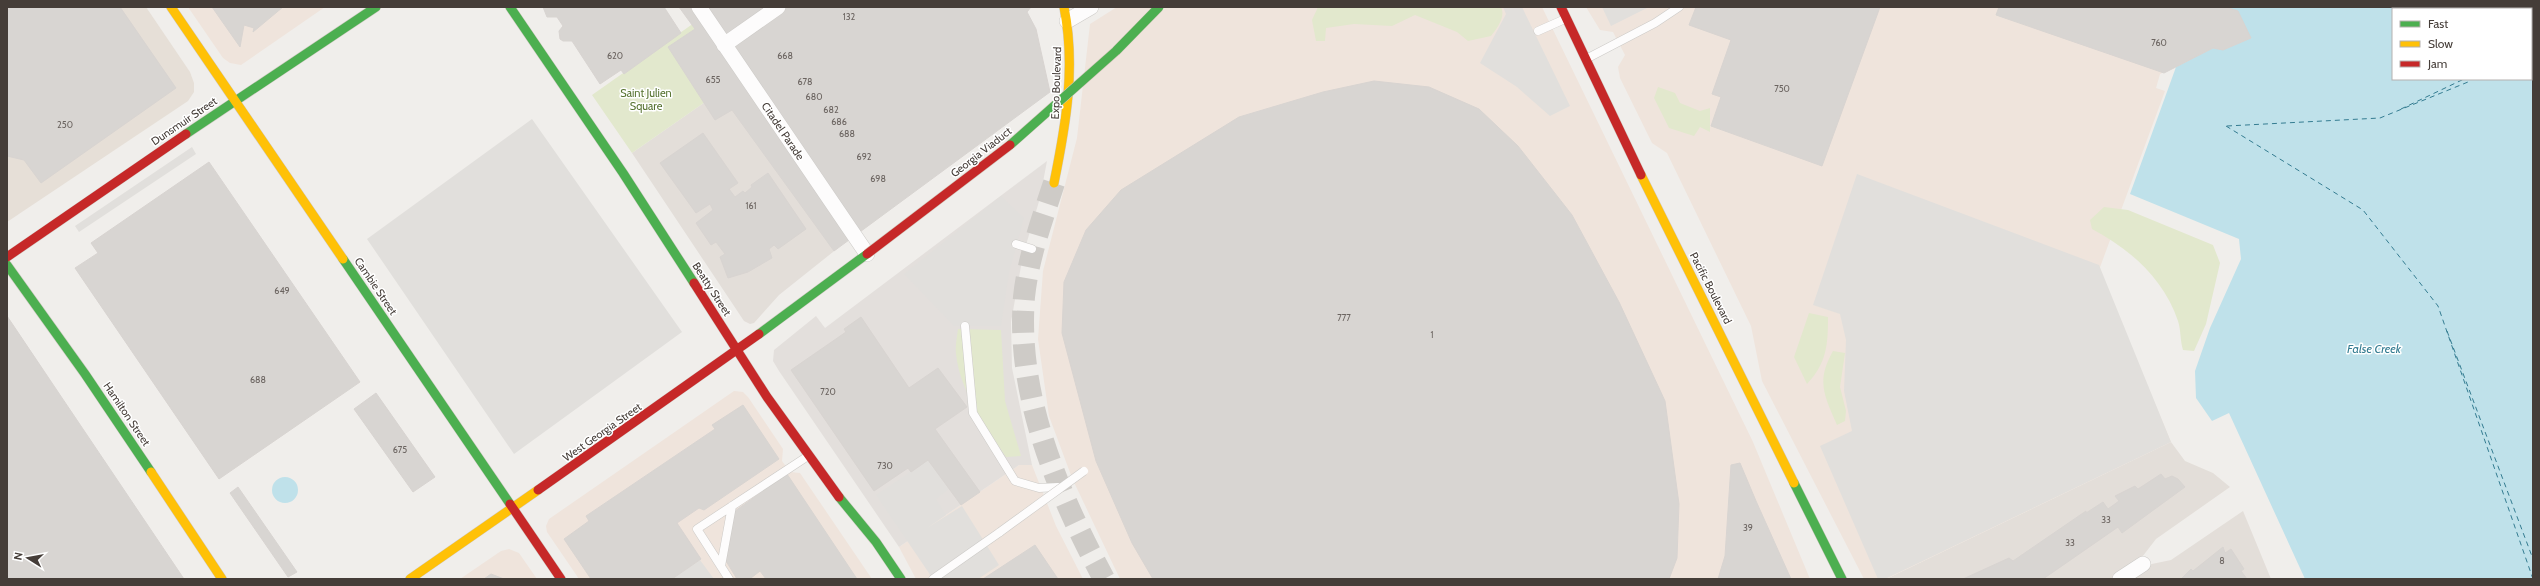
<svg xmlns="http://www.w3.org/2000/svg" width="2540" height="586" font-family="Cabin,sans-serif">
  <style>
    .residential { fill: #e3ded9 }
    .commercial { fill: #efe4dc }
    .industrial { fill: #e3dfdc }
    .education { fill: #e6dfd7 }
    .green { fill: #e2e8cd }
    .parking { fill: #e1dfdc }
    .water { fill: #bfe1ea; fill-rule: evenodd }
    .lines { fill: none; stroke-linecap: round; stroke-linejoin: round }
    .ferry { stroke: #347c91; stroke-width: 1; stroke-dasharray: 5 4; stroke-linecap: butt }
    .building { fill: #d8d5d2; stroke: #d8d4d1 }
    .secondary-tunnel { stroke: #cecbc7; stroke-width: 22; stroke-dasharray: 22 11; stroke-linecap: butt }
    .lane-casing { stroke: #cccac7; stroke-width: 9 }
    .street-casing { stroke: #cccac7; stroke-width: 16 }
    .fast-casing { stroke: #d0cac4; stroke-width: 10 }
    .slow-casing { stroke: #d0cac4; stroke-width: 10 }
    .jam-casing { stroke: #d0cac4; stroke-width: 10 }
    .lane { stroke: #fdfcfc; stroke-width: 8 }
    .street { stroke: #fdfcfc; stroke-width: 15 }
    .fast { stroke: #4caf50; stroke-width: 9 }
    .slow { stroke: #ffc107; stroke-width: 9 }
    .jam { stroke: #c62828; stroke-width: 9 }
    .lane-bridge-casing { stroke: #cccac7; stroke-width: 9; stroke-linecap: butt }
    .fast-bridge-casing { stroke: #d1c6ba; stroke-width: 10; stroke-linecap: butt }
    .jam-bridge-casing { stroke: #d1c6ba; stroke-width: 10; stroke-linecap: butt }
    .lane-bridge { stroke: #fdfcfc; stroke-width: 8 }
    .fast-bridge { stroke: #4caf50; stroke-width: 9 }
    .jam-bridge { stroke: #c62828; stroke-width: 9 }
    .labels { text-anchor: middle; stroke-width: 3; stroke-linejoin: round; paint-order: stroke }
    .number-label { font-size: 9px; fill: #6b6460 }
    .street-label { font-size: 11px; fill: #453d38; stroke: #fff }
    .park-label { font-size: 11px; fill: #567230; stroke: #fff }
    .water-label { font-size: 12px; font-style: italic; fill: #347c91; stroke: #fff }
  </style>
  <rect width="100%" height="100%" fill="#f0eeeb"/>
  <!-- residential -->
  <path class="residential" d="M728 86 838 248 779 295 754 323 750 324 744 321 632 153Z
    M2171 442 2185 461 2213 473 2230 487 2156 539 2139 561 2110 579H1886Z
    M2243 511 2271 579H2128L2147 565 2171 560Z"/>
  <!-- commercial -->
  <path class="commercial" d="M188 7H325L241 65 230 63 223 58Z
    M1117 7H1542L1753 442 1810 579H1120L1072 478 1049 416 1038 339 1043 271 1077 138 1090 24Z
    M1586 7H2226L2251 38 2223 50 2213 48 2160 74 2156 88 2165 91 2099 270 2171 442 1886 579H1864L1762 381 1751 326 1667 153 1652 143 1620 78 1618 67 1625 55 1613 32 1600 30Z
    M734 391 743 392 748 397 783 449 782 461 790 472 800 473 872 579H579L547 532 546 526 549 519Z
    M1019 465H1032L1056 526 1083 579H916L899 547Z
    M509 549 519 553 537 579H460L501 551Z"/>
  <!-- industrial -->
  <path class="industrial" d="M1047 161 1040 198 1023 255 1011 322 1012 368 1032 465H1019L899 547 779 371 773 361 774 350 816 316 825 328Z"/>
  <!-- education -->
  <path class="education" d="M7 7H146L190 72 194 83V92L188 101 7 222Z"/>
  <!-- green -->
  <path class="green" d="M1318 7H1501C1506 17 1497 28 1491 36L1468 41 1457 32 1415 15 1392 26 1354 24 1326 28 1325 41H1316L1312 20Z
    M694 23 728 86 632 153 592 95Z
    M1658 87 1675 93 1680 103 1700 111 1710 108V132L1700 127 1694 136 1669 128 1654 98Z
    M2104 207 2128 210 2213 245 2220 263 2206 324 2194 351 2183 350C2180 341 2181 330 2178 321 2164 279 2130 249 2092 229L2090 220Z
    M1809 313 1828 317C1828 344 1827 363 1807 384L1794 357Z
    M958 329 1001 330 1005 401 1021 456 1006 457C986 426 960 392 956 354 955 346 957 337 958 329Z
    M1833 351 1845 353 1840 387 1846 411 1845 421 1837 425C1824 395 1816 381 1833 351Z"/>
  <!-- parking -->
  <path class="parking" d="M1503 7H1522L1570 106 1550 116 1517 87 1480 63 1506 14Z
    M1602 7H1649L1611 26Z
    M532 119 682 332 514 454 367 239Z
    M192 147 196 154 79 232 75 226Z
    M1857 174 2099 265 2171 442 1885 579H1878L1820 446 1852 431 1844 391 1846 340 1840 314 1813 305Z
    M1001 196 1024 218 1009 273 1001 326H954L904 274Z
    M928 460 949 489 936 499 946 515 927 528 962 506 999 565 978 579H933L876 495Z
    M700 560 714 579H672Z"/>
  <!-- water -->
  <path class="water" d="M2226 7H2533V579H2305L2229 413 2212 421 2196 398 2195 371 2210 328 2241 259 2239 239 2130 194 2176 67 2213 48 2223 50 2251 38ZM2393 9H2531V79H2393Z
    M272 490a13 13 0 1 1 26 0a13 13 0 1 1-26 0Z"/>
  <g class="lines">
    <!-- ferry -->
    <path class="ferry" d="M2499 9 2500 7
      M2503 9 2504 7
      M2401 109 2464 79
      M2226 126 2363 210 2438 306 2533 579
      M2227 126 2380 118 2468 82 2469 79
      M2447 331 2533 559"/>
  </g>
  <!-- building -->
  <path class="building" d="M7 7H120L176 88 41 183 24 160 7 156Z
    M212 7H283L253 32 254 28 244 25 240 47Z
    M543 7H664L681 33 624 74 621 70 600 84 572 41H563L560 39 559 31 563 26 557 17H547Z
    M679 7H1031L1027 12 1036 29 1050 92 834 251 732 110 715 120 668 47 695 29Z
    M1696 7H1880L1822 166 1711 126 1721 97 1712 94 1731 40 1689 25Z
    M1999 7H2226L2238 11 2251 38 2223 50 2213 48 2164 73 1996 15Z
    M1374 81 1429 87 1479 109 1518 146 1572 215 1619 302 1665 401 1679 504 1677 558 1669 579H1153L1132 543 1096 461 1062 333 1064 282 1086 230 1121 190 1239 117 1323 92Z
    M703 133 738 183 729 189 735 197 743 191 745 193 752 187 751 185 768 173 806 229 778 249 774 245 769 249 772 258 748 272 728 278 720 257 725 254 716 242 711 245 696 223 713 210 710 204 696 213 660 163Z
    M209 162 360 382 219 479 75 268 98 253 91 243Z
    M7 316 52 383 184 579H7Z
    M861 317 909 388 938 368 967 407 935 429 980 492 961 505 928 460 911 472 908 468 874 491 791 370 846 332 844 329Z
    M376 393 435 477 413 492 354 409Z
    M743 405 779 459 704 510 699 508 677 523 701 559 672 579H591L564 539 589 521 586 516 715 429 712 425Z
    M1740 463 1756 501 1791 579H1718L1725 556 1731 465Z
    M787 474 857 579H766L760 571 751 578 737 579 726 561 735 511Z
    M2161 474 2165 479 2172 476 2178 479 2185 487 2122 533 2118 527 2043 579H1963L2009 558 2013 561 2086 511V513L2103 502 2108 509 2119 501 2115 496 2135 486 2138 489Z
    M238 487 297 572 288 577 230 493Z
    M1035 545 1058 579H983Z
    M2223 547 2225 553 2231 549 2244 569 2241 571 2247 579H2181L2191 569 2193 571Z
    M491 574 504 579H484Z"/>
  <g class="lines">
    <!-- secondary-tunnel -->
    <path class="secondary-tunnel" d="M1054 183C1042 220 1028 258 1024 297 1016 396 1058 493 1104 579"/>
    <defs>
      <path id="lane" d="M1538 31 1565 19
        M1586 59 1655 23 1679 7
        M1016 244 1032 249
        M965 326 973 413 1015 481 1039 488 1058 487
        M721 566 732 506
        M729 579 697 529 808 456
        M933 579 1000 532"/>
      <path id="street" d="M699 7 867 254
        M1067 21 1091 7
        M724 45 778 7
        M2120 579 2143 564"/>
      <path id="fast" d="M510 7 623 173 694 283
        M186 134 376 7
        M343 259 510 504
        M7 265 85 374 151 472
        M759 334 867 254
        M1794 483 1842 579
        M839 497 876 542 901 579"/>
      <path id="slow" d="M171 7 343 259
        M1641 175 1794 483
        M1054 183C1066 124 1076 67 1064 7
        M151 472 222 579
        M410 579 538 490"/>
      <path id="jam" d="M1561 7 1641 175
        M7 257 186 134
        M694 283 767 397 839 497
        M538 490 759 334
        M510 504 561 579"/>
    </defs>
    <!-- lane casing -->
    <use href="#lane" class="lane-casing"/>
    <!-- street casing -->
    <use href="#street" class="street-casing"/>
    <!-- fast casing -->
    <use href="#fast" class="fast-casing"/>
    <!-- slow casing -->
    <use href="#slow" class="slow-casing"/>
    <!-- jam casing -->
    <use href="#jam" class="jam-casing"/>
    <!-- lane -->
    <use href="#lane" class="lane"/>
    <!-- street -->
    <use href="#street" class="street"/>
    <!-- fast -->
    <use href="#fast" class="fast"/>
    <!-- slow -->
    <use href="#slow" class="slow"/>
    <!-- jam -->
    <use href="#jam" class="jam"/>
    <defs>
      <path id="lane-bridge" d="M1000 532 1084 471"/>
      <path id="fast-bridge" d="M1010 145 1116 51 1159 7"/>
      <path id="jam-bridge" d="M867 254 1010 145"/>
    </defs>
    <!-- lane-bridge casing -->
    <use href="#lane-bridge" class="lane-bridge-casing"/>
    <!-- fast-bridge casing -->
    <use href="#fast-bridge" class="fast-bridge-casing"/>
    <!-- jam-bridge casing -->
    <use href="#jam-bridge" class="jam-bridge-casing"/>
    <!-- lane-bridge -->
    <use href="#lane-bridge" class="lane-bridge"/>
    <!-- fast-bridge -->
    <use href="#fast-bridge" class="fast-bridge"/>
    <!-- jam-bridge -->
    <use href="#jam-bridge" class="jam-bridge"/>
  </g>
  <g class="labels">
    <!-- number labels -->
    <g class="number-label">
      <text x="849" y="20">132</text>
      <text x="2159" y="46">760</text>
      <text x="615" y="59">620</text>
      <text x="785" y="59">668</text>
      <text x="713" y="83">655</text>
      <text x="805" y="85">678</text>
      <text x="1782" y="92">750</text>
      <text x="814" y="100">680</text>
      <text x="831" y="113">682</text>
      <text x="839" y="125">686</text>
      <text x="65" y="128">250</text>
      <text x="847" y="137">688</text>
      <text x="864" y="160">692</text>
      <text x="878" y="182">698</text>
      <text x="751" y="209">161</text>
      <text x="282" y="294">649</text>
      <text x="1344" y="321">777</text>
      <text x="1432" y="338">1</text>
      <text x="258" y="383">688</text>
      <text x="828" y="395">720</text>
      <text x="400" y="453">675</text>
      <text x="885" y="469">730</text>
      <text x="2106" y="523">33</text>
      <text x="1748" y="531">39</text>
      <text x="2070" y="546">33</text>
      <text x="2222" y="564">8</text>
    </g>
    <!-- street labels -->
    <g class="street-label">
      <text transform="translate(1056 83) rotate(-88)" y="4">Expo Boulevard</text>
      <text transform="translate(184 121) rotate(-34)" y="4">Dunsmuir Street</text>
      <text transform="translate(783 131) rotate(56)" y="4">Citadel Parade</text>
      <text transform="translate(981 152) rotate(-38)" y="4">Georgia Viaduct</text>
      <text transform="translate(376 286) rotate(56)" y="4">Cambie Street</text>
      <text transform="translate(1711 288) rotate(63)" y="4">Pacific Boulevard</text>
      <text transform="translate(712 289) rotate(57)" y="4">Beatty Street</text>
      <text transform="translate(127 414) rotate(56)" y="4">Hamilton Street</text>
      <text transform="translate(602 432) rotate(-35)" y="4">West Georgia Street</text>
    </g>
    <!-- park labels -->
    <g class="park-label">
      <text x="646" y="97">Saint Julien<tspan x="646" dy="13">Square</tspan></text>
    </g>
    <!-- water labels -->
    <g class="water-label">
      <text x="2374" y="353">False Creek</text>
    </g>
  </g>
  <!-- border -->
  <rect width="2540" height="586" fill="none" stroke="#453d38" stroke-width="16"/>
  <!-- legend -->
  <rect x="2392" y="8" width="140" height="72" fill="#ffffff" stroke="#b5b1af"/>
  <rect x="2400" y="21" width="20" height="6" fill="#4caf50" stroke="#b5b1af"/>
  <text x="2428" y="28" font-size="12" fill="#453d38">Fast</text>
  <rect x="2400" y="41" width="20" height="6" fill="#ffc107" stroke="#b5b1af"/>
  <text x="2428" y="48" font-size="12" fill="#453d38">Slow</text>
  <rect x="2400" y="61" width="20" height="6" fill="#c62828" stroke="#b5b1af"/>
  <text x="2428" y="68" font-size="12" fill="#453d38">Jam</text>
  <!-- north arrow -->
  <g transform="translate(28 558) rotate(281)" stroke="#ffffff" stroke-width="3" paint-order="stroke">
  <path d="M0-3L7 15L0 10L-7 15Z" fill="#453d38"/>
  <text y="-6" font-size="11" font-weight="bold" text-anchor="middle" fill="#453d38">N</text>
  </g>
</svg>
